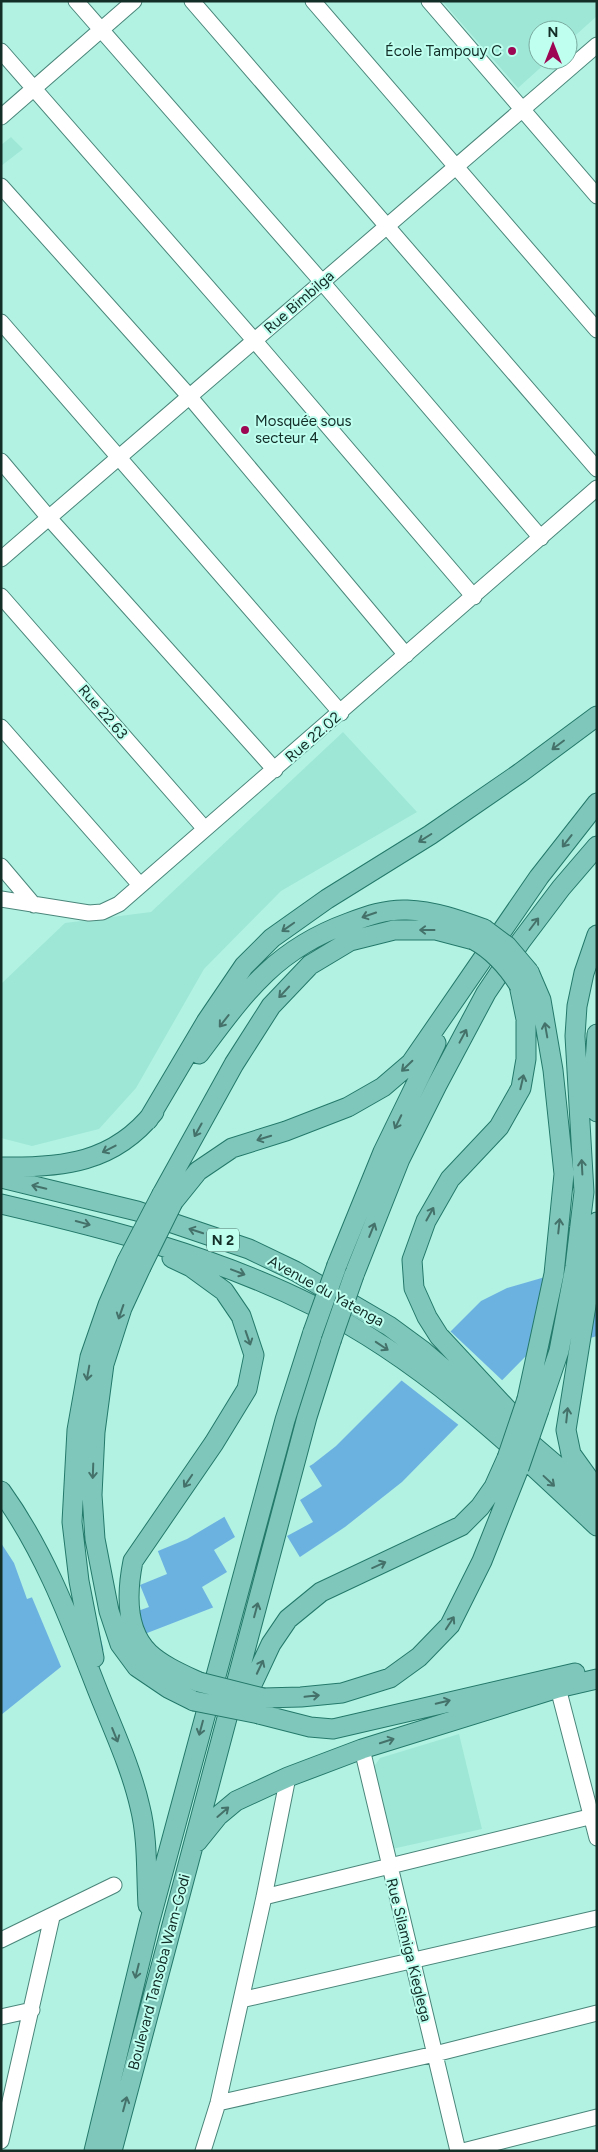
<svg xmlns="http://www.w3.org/2000/svg" width="598" height="2152" font-family="Figtree,sans-serif">
  <style>
    .built { fill: #9ee7d6 }
    .water { fill: #6cb2e1 }
    .pier { fill: #b2f2e3 }
    .lines { fill: none; stroke-linecap: round; stroke-linejoin: round }
    .minor-casing { stroke: #4a867a; stroke-width: 17 }
    .major-casing { stroke: #23796a; stroke-width: 21 }
    .minor { stroke: #fff; stroke-width: 15 }
    .major { stroke: #80c7bb; stroke-width: 19 }
    .major-bridge-casing { stroke: #23796a; stroke-width: 21; stroke-linecap: butt }
    .major-bridge { stroke: #80c7bb; stroke-width: 19 }
    .oneway { stroke: #44726a }
    .poi-dot { fill: #9c0653; stroke: #bffff0; stroke-width: 2 }
    .labels { text-anchor: middle; stroke-width: 4; stroke-linejoin: round; paint-order: stroke }
    .shield { fill: #bffff0; stroke: #476c63; stroke-width: 1 }
    .shield-label { font-size: 14px; font-weight: bold; fill: #132d27 }
    .poi-label { font-size: 15px; fill: #132d27; stroke: #bffff0; text-anchor: end }
    .street-label { font-size: 15px; fill: #132d27; stroke: #bffff0 }
  </style>
  <rect width="100%" height="100%" fill="#b2f2e3"/>
  <!-- built -->
  <path class="built" d="M442 1H597V16L568 42V30H538V60H549L518 88Z
    M11 137 23 149 1 166V145Z
    M343 732 417 812 281 891 204 969 136 1088 99 1129 32 1146 1 1138V984L65 923 151 912Z
    M459 1734 482 1829 392 1849 373 1768 380 1758Z"/>
  <!-- water -->
  <path class="water" d="M597 1262V1336L525 1357 402 1482 345 1527 294 1561 222 1604 62 1666 1 1715V1543L14 1563 27 1599 117 1568 187 1539 313 1464 336 1446 481 1301 507 1288Z"/>
  <!-- pier -->
  <path class="pier" d="M449 1330 504 1382 460 1426 401 1380Z
    M308 1464 322 1486 300 1500 313 1522 287 1536 301 1559 214 1609 202 1587 227 1572 214 1550 235 1537 223 1514Z
    M157 1549 167 1574 140 1585 149 1607 135 1612 144 1636 104 1652 86 1577Z
    M83 1578 97 1654 62 1669 31 1595Z"/>
  <g class="lines">
    <defs>
      <path id="minor" d="M76 1 322 282 541 538
        M192 1 597 469
        M313 1 597 330
        M429 1 597 196
        M1 51 254 340 474 597
        M1 117 134 1
        M1 186 189 396 406 655
        M1 322 341 713
        M1 461 49 518 275 770
        M1 559 597 45
        M1 596 205 829
        M1 727 140 885
        M1 866 34 905
        M1 899 89 913 102 912 119 904 597 488
        M558 1688 597 1838
        M362 1749 458 2151
        M264 1897 597 1815
        M1 1940 114 1885
        M241 2000 597 1918
        M1 2017 32 2010
        M218 2103 435 2054 597 2013
        M1 2141 52 1917
        M203 2151 218 2103 264 1897 288 1777
        M463 2151 597 2117"/>
      <path id="major" d="M519 985 526 1019V1059L521 1088 499 1127 450 1179 426 1221 412 1260 414 1288 427 1317 439 1336 519 1422
        M597 1034 594 1076 597 1112
        M199 1054C244 994 274 950 348 923 367 916 386 909 407 910 434 911 459 920 484 929
        M148 1120 206 1022 244 966 272 938 327 899 430 835 520 773 597 716
        M1 1167C62 1168 114 1163 154 1112
        M1 1178 137 1211 249 1249 295 1271 389 1326 423 1351 565 1473 597 1503
        M162 1194 234 1064 271 1006 310 965 350 941 394 930H436L474 940
        M173 1202 198 1171 232 1148 286 1131 348 1107 383 1087 411 1063 539 877 597 803
        M1 1204C108 1229 215 1256 314 1306 421 1359 510 1444 597 1526
        M597 1222 593 1262 566 1430 571 1454 597 1490
        M172 1258 191 1267 224 1291 241 1316 254 1355 247 1389 214 1443 133 1561C127 1591 125 1630 149 1653 163 1666 182 1674 199 1682
        M337 1265 383 1152 436 1043
        M141 1267 122 1308 104 1364 95 1432 92 1495 95 1539 109 1611 120 1644 137 1667 168 1688 194 1701
        M354 1275 400 1159 437 1085 486 993 521 941 561 888 597 846
        M527 1399 554 1274 564 1174 553 1070 541 1000 529 972
        M539 1410 559 1351 575 1267 584 1192 575 1036 577 1006 584 973 597 935
        M1 1491C45 1552 70 1620 97 1689 112 1727 131 1767 140 1807 148 1839 146 1873 148 1905
        M94 1658 79 1581 72 1522 77 1430 90 1357 108 1305 127 1261
        M263 1698 301 1697 342 1693 390 1678 419 1657 450 1625 482 1561 519 1468
        M241 1708 271 1644 288 1619 321 1592 461 1526 480 1507 494 1487 507 1458
        M259 1714 310 1727 333 1729 575 1673
        M197 1842 218 1816 236 1801 288 1777 362 1749 558 1688 597 1679
        M94 2151 149 1924 285 1420 313 1332
        M112 2151 307 1417 331 1341"/>
    </defs>
    <!-- minor casing -->
    <use href="#minor" class="minor-casing"/>
    <!-- major casing -->
    <use href="#major" class="major-casing"/>
    <!-- minor -->
    <use href="#minor" class="minor"/>
    <!-- major -->
    <use href="#major" class="major"/>
    <defs>
      <path id="major-bridge" d="M484 929 507 946 529 972
        M474 940C494 951 507 966 519 985
        M127 1261 162 1194
        M141 1267 173 1202
        M313 1332 337 1265
        M331 1341 354 1275
        M507 1458 527 1399
        M519 1468 539 1410
        M199 1682 263 1698
        M194 1701 259 1714"/>
    </defs>
    <!-- major-bridge casing -->
    <use href="#major-bridge" class="major-bridge-casing"/>
    <!-- major-bridge -->
    <use href="#major-bridge" class="major-bridge"/>
  </g>
  <!-- one-way arrows -->
  <defs><path id="oneway-shaft" d="M-6 0H5M1.5-3L5.5 0L1.5 3" fill="none" stroke-width="1.6" stroke-linecap="round" stroke-linejoin="round" transform="scale(1.25)"/></defs>
  <g class="oneway">
    <use href="#oneway-shaft" transform="translate(558 745) rotate(143)"/>
    <use href="#oneway-shaft" transform="translate(425 838) rotate(148)"/>
    <use href="#oneway-shaft" transform="translate(567 841) rotate(128)"/>
    <use href="#oneway-shaft" transform="translate(369 915) rotate(161)"/>
    <use href="#oneway-shaft" transform="translate(534 924) rotate(-53)"/>
    <use href="#oneway-shaft" transform="translate(288 927) rotate(145)"/>
    <use href="#oneway-shaft" transform="translate(427 930) rotate(180)"/>
    <use href="#oneway-shaft" transform="translate(284 992) rotate(133)"/>
    <use href="#oneway-shaft" transform="translate(224 1021) rotate(128)"/>
    <use href="#oneway-shaft" transform="translate(546 1030) rotate(-100)"/>
    <use href="#oneway-shaft" transform="translate(463 1036) rotate(-62)"/>
    <use href="#oneway-shaft" transform="translate(407 1066) rotate(136)"/>
    <use href="#oneway-shaft" transform="translate(522 1082) rotate(-77)"/>
    <use href="#oneway-shaft" transform="translate(398 1122) rotate(116)"/>
    <use href="#oneway-shaft" transform="translate(198 1130) rotate(119)"/>
    <use href="#oneway-shaft" transform="translate(264 1138) rotate(163)"/>
    <use href="#oneway-shaft" transform="translate(109 1149) rotate(153)"/>
    <use href="#oneway-shaft" transform="translate(582 1167) rotate(-93)"/>
    <use href="#oneway-shaft" transform="translate(39 1187) rotate(-167)"/>
    <use href="#oneway-shaft" transform="translate(430 1214) rotate(-61)"/>
    <use href="#oneway-shaft" transform="translate(83 1223) rotate(15)"/>
    <use href="#oneway-shaft" transform="translate(559 1226) rotate(-84)"/>
    <use href="#oneway-shaft" transform="translate(372 1230) rotate(-68)"/>
    <use href="#oneway-shaft" transform="translate(196 1231) rotate(-162)"/>
    <use href="#oneway-shaft" transform="translate(238 1272) rotate(21)"/>
    <use href="#oneway-shaft" transform="translate(121 1312) rotate(109)"/>
    <use href="#oneway-shaft" transform="translate(248 1338) rotate(71)"/>
    <use href="#oneway-shaft" transform="translate(382 1346) rotate(34)"/>
    <use href="#oneway-shaft" transform="translate(88 1373) rotate(100)"/>
    <use href="#oneway-shaft" transform="translate(567 1415) rotate(-84)"/>
    <use href="#oneway-shaft" transform="translate(93 1471) rotate(92)"/>
    <use href="#oneway-shaft" transform="translate(188 1481) rotate(124)"/>
    <use href="#oneway-shaft" transform="translate(549 1481) rotate(43)"/>
    <use href="#oneway-shaft" transform="translate(379 1565) rotate(-24)"/>
    <use href="#oneway-shaft" transform="translate(256 1610) rotate(-75)"/>
    <use href="#oneway-shaft" transform="translate(450 1623) rotate(-57)"/>
    <use href="#oneway-shaft" transform="translate(260 1667) rotate(-65)"/>
    <use href="#oneway-shaft" transform="translate(312 1696) rotate(-6)"/>
    <use href="#oneway-shaft" transform="translate(443 1702) rotate(-13)"/>
    <use href="#oneway-shaft" transform="translate(201 1728) rotate(105)"/>
    <use href="#oneway-shaft" transform="translate(115 1735) rotate(68)"/>
    <use href="#oneway-shaft" transform="translate(387 1741) rotate(-18)"/>
    <use href="#oneway-shaft" transform="translate(223 1812) rotate(-41)"/>
    <use href="#oneway-shaft" transform="translate(137 1971) rotate(104)"/>
    <use href="#oneway-shaft" transform="translate(125 2104) rotate(-75)"/>
  </g>
  <!-- markers -->
  <g class="poi-dot">
    <circle cx="512" cy="51" r="5"/>
    <circle cx="245" cy="430" r="5"/>
  </g>
  <g class="labels">
    <!-- shield labels -->
    <rect class="shield" x="207" y="1228.5" width="32" height="23" rx="4"/>
    <g class="shield-label">
      <text x="223" y="1245">N 2</text>
    </g>
    <!-- poi labels -->
    <g class="poi-label">
      <text x="502" y="56">École Tampouy C</text>
      <text x="255" y="426" text-anchor="start">Mosquée sous<tspan x="255" dy="17">secteur 4</tspan></text>
    </g>
    <!-- street labels -->
    <g class="street-label">
      <text transform="translate(299 302) rotate(-41)" y="5">Rue Bimbilga</text>
      <text transform="translate(103 712) rotate(49)" y="5">Rue 22.63</text>
      <text transform="translate(313 737) rotate(-41)" y="5">Rue 22.02</text>
      <text transform="translate(326 1291) rotate(29)" y="5">Avenue du Yatenga</text>
      <text transform="translate(409 1950) rotate(76)" y="5">Rue Silamiga Kieglega</text>
      <text transform="translate(159 1972) rotate(-75)" y="5">Boulevard Tansoba Wam-Godi</text>
    </g>
  </g>
  <!-- border -->
  <rect width="598" height="2152" fill="none" stroke="#132d27" stroke-width="5"/>
  <!-- north arrow -->
  <g transform="translate(553 45)"><circle r="24" fill="#bffff0" stroke="#7aaba0"/>
  <path d="M0-4L9 19L0 12L-9 19Z" fill="#9c0653"/>
  <text y="-8" font-size="14" font-weight="bold" text-anchor="middle" fill="#132d27">N</text>
  </g>
</svg>
